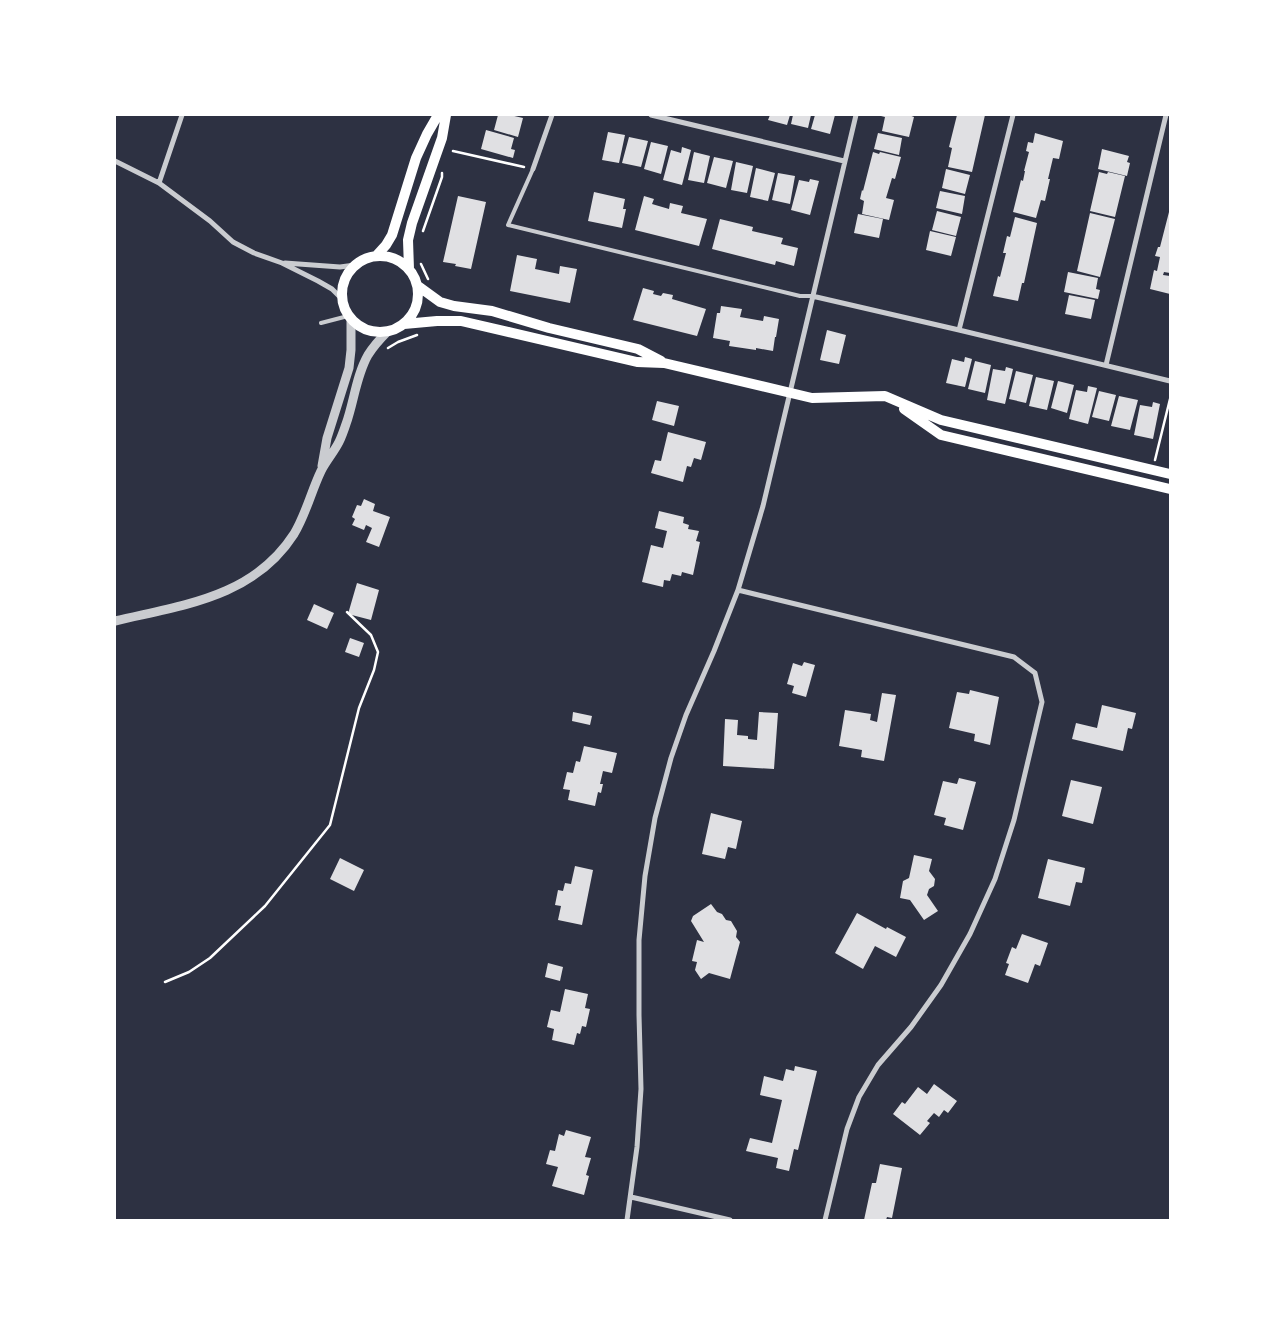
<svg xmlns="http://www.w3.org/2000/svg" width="1285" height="1335" font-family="'Sofia Sans Condensed',sans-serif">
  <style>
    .building { fill: #e0e0e3 }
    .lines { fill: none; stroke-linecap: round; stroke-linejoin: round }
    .path { stroke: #fff; stroke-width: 2.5 }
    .service { stroke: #caccd0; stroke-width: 4 }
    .minor { stroke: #caccd0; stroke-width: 5 }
    .tertiary { stroke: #caccd0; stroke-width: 9 }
    .secondary { stroke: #fff; stroke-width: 10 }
  </style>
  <rect width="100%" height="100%" fill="#2d3142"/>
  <!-- building -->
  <path class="building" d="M498 115H510L523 118 518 137 494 130Z
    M770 115H790L787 125 768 120Z
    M793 115H811L808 128 791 124Z
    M815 115H835L830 134 811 129Z
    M877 115H909L914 117 909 137 882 131 885 117Z
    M957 115H985L972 172 948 167 952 148 949 147Z
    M486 130 514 138 511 149 515 150 513 158 481 149Z
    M608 132 625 135 619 163 602 160Z
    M878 133 902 138 899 155 874 149Z
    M1035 133 1063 141 1059 159 1053 158 1048 179H1050L1045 201 1041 200 1036 218 1013 212 1021 180 1023 181 1025 171H1024L1029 152 1026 151 1028 142 1033 143Z
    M629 137 648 141 641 167 622 163Z
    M651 142 668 146 661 174 644 169Z
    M682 147 691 150 682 185 663 180 671 150 681 153Z
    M1102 149 1129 156 1127 162 1130 163 1127 176 1098 169Z
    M694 152 710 156 704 183 688 180Z
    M873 152 879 154 880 152 901 157 895 179 892 178 886 198 894 200 889 220 862 214 864 201 860 199 862 190 863 191Z
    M714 157 733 161 726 188 707 183Z
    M736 162 753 166 747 193 731 190Z
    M756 168 775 173 768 201 750 197Z
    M946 169 970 175 965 194 942 188Z
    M1099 172 1107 174 1108 172 1125 176 1115 217 1090 211Z
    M778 173 795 176 790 204 772 200Z
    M810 179 819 181 810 215 791 210 799 180 809 182Z
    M940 191 965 196 962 214 936 208Z
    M594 192 625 199 623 209H626L622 228 588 221Z
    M458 196 486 202 471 269 455 266 456 264 443 262Z
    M644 196 654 199 652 204 669 209 670 203 683 206 681 213 707 219 699 246 635 230Z
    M937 211 961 217 956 236 932 230Z
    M1169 212 1170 273 1164 272 1163 275 1170 276V294L1150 289 1154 270 1157 271 1160 257 1155 256 1158 247H1160Z
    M1090 213 1115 219 1100 277 1077 271Z
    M858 214 883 219 879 238 854 233Z
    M1015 217 1037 223 1024 283H1022L1018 301 993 296 998 276 1000 277 1006 253H1003L1007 236 1010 237Z
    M720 219 753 227 752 231 783 238 781 244 798 248 794 266 776 261 775 265 712 249Z
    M930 231 956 237 951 256 926 250Z
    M517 255 537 259 535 269 559 274 560 266 577 269 570 303 510 291Z
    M1068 272 1098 278 1096 289 1100 290 1098 299 1064 292Z
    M643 288 654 291 653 294 661 296 663 293 673 295 672 299 706 309 697 336 633 320Z
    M1069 295 1095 300 1091 319 1065 314Z
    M721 306 742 309 740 317 763 321 764 316 779 319 776 337H775L773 351 756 348V350L729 346 730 341 713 338 717 313H720Z
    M827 330 846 335 839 364 820 360Z
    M965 357 972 359 965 387 946 383 952 359 964 362Z
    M975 361 991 365 985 393 968 389Z
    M1006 367 1013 369 1005 404 987 400 993 369 1005 371Z
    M1016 371 1033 375 1026 403 1009 399Z
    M1036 377 1054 381 1047 410 1029 406Z
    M1058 381 1074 385 1067 413 1051 408Z
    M1088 386 1097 388 1088 424 1069 419 1076 390 1087 392Z
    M1099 391 1116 395 1109 421 1092 417Z
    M1119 396 1138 400 1130 430 1111 426Z
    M657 401 679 406 674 426 652 420Z
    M1153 402 1160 404 1153 439 1134 435 1140 405 1152 407Z
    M668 432 706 442 701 460 694 458 691 467 687 466 683 482 651 473 655 460 661 461Z
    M364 499 375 504 373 511 390 517 379 547 366 542 372 528 366 525 364 530 352 525 355 519 352 517 357 505 361 506Z
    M659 511 684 517 683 523 689 525 688 529 699 531 696 541 700 542 693 575 682 572 681 576 672 574 670 581 664 580 663 587 642 582 651 545 663 548 667 531 655 528Z
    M357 583 379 590 371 620 348 614Z
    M314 604 334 613 327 629 307 620Z
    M350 638 364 643 359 657 345 652Z
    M804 662 815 665 806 697 792 693 794 686 787 684 793 663 802 666Z
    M970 690 999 697 990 745 974 741 975 734 949 728 957 692 969 694Z
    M882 693 896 695 884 761 861 757 862 750 839 746 845 710 871 714 870 720 877 722Z
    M1102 705 1136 713 1132 729 1128 728 1123 751 1072 739 1076 723 1097 728Z
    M573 712 592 716 590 725 572 721Z
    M759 712 778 713 774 769 723 766 725 719 738 720 737 735 748 736V739L757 740Z
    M584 746 617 753 612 773 603 771 600 784H603L601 793 598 792 595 806 568 800 570 790 563 789 567 772 573 773 576 761 580 762Z
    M959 778 976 782 963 830 944 825 946 818 934 815 943 781 957 784Z
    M1071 780 1102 787 1093 824 1062 816Z
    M711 813 742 821 736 849 728 847 725 859 702 854Z
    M914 855 932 859 929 871 935 879 934 886 929 889 927 895 938 911 924 920 910 900 900 898 903 881 909 878Z
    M340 858 364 870 354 891 330 879Z
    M1048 859 1085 868 1082 883 1076 882 1070 906 1038 898Z
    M575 866 593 870 582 925 558 920 561 906 555 905 558 890 563 891 565 883 571 884Z
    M711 904 717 912 722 914 726 920 731 921 737 931 736 937 740 942 730 979 709 973 701 979 695 970 697 962 692 961 697 940 704 942 691 921 693 916Z
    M857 913 886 929 887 927 906 937 896 957 875 946 863 969 835 953Z
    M1022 934 1048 943 1040 966 1035 964 1028 983 1005 975 1009 964 1006 963 1012 947 1016 949Z
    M548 963 563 967 560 981 545 977Z
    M565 989 588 994 585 1008 590 1009 586 1027 582 1026 580 1034 577 1033 574 1045 552 1040 554 1029 547 1027 551 1010 560 1012Z
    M795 1066 817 1071 798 1150 794 1149 789 1171 776 1168 778 1158 746 1151 750 1138 772 1143 782 1100 760 1095 764 1076 783 1081 786 1069 794 1071Z
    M934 1084 957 1101 948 1113 944 1110 939 1117 934 1113 927 1121 930 1123 920 1135 893 1114 902 1102 905 1104 918 1087 927 1094Z
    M566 1130 591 1137 585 1157 591 1158 586 1175 589 1176 584 1195 552 1186 558 1167 546 1164 550 1150 555 1151 559 1134 564 1136Z
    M880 1164 902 1168 892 1218 887 1217 886 1220H864L872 1183H876Z"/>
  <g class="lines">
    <!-- path -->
    <path class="path" d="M453 151 524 167
      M423 231 442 177V173
      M421 264 428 279
      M388 348 398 342 417 335
      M1155 460 1170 399
      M165 982 189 972 210 958 265 906 330 825 359 708 374 670 378 652 371 635 347 612"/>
    <!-- service -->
    <path class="service" d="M533 169 508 225 800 296H812
      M321 323 348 316"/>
    <!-- minor -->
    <path class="minor" d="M651 115 844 161
      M115 161 159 183 210 221 233 242 254 253 282 263 318 281 332 289 342 299
      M533 169 552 115
      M159 183 182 115
      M285 263 340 267 355 265
      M812 296 959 330 1170 381
      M959 330 1013 115
      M1106 365 1166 115
      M738 590 1014 657 1035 673 1042 702 1014 820 995 879 970 934 941 985 911 1027 878 1065 859 1097 847 1129 825 1220
      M631 1197 730 1220
      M627 1220 637 1147 641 1089 639 1015V940L645 876 655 818 671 758 686 715 714 651 738 590 763 506 856 115"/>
    <!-- tertiary -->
    <path class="tertiary" d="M322 466 327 438 349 368 351 350V320
      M115 621C182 605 253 598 294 534 306 514 311 492 321 471 326 461 334 452 339 442 342 436 344 430 346 424 354 402 356 376 368 355 373 347 380 339 387 332"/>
    <!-- secondary -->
    <path class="secondary" d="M342 294a38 38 0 1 1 76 0a38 38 0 1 1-76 0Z
      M376 256 386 245 392 235 416 158 427 134 438 115
      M409 269 408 240 412 223 442 138 446 115
      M418 286 440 302 454 306 492 311 549 328 638 349 661 361
      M404 324 437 321H461L637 362 664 363 812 398 885 396 941 420 1170 474
      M904 409 941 435 1170 489"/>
  </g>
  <!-- border -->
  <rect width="1285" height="1335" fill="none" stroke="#ffffff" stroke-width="232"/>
</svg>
